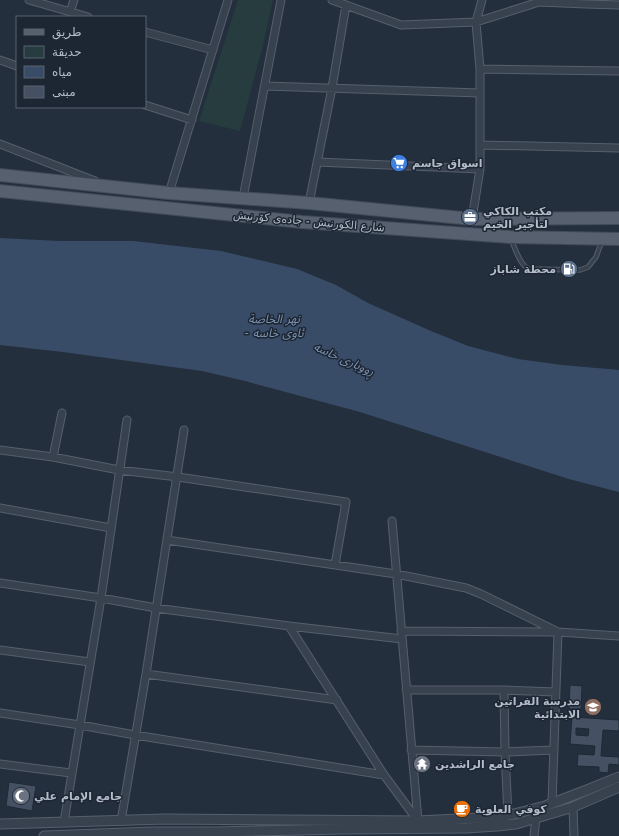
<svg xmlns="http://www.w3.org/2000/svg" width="619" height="836" font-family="'DejaVu Sans','Noto Sans Arabic',sans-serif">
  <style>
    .green { fill: #263c3f }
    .water { fill: #394c67 }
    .building { fill: #455162; stroke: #1f2835; fill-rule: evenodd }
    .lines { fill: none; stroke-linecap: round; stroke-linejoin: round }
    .service-casing { stroke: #565f6c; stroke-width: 5.5 }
    .minor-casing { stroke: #565f6c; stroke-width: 9 }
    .tertiary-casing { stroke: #565f6c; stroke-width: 11 }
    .primary-casing { stroke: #414a57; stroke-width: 14 }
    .service { stroke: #38414e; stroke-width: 3.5 }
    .minor { stroke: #38414e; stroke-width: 7 }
    .tertiary { stroke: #38414e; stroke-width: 9 }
    .primary { stroke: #56606e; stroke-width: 12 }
    .labels { text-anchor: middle; stroke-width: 3; stroke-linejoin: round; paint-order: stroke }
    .poi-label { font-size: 11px; font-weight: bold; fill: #b4bcc9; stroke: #1d2633; text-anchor: start }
    .street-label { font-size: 11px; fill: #b4bcc9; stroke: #1d2633 }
    .water-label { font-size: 12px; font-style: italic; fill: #7c92b1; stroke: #1d2633 }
  </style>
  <rect width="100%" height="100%" fill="#242f3e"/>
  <!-- green -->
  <path class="green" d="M238 0H273L263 45 240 131 199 121Z"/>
  <!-- water -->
  <path class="water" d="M0 238 59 241H133L221 251 297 269 336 285 368 303 431 331 468 346 518 359 562 365 619 370V492L569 479 360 412 245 381 202 371 63 352 0 345Z"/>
  <!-- building -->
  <path class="building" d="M570 685 582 686 581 709H569Z
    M572 717 619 720V731L603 730 601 756 619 757V765L609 764 608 773 599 772V767L577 766 578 754 594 755 595 746 570 744ZM576 728 589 729 588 736 576 735Z
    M9 782 36 786 32 811 6 806Z"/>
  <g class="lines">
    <defs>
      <path id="service" d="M511 240C516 249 519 264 529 269L580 270 588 267 596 257 602 241"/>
      <path id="minor" d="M29 0 88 17
        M332 0 401 25 476 22 539 2 586 4 619 5
        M70 12 74 0
        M145 32 213 50
        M0 60 17 66
        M480 69 619 71
        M265 86 480 93
        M145 105 192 120
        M0 144 95 181
        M480 145 619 148
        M317 162 480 169
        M169 193 228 0
        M243 198 281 0
        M309 203 332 88 346 5
        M472 219 480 169V69L476 22 482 0
        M0 450 53 457 119 470 178 477 346 502 335 565
        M53 457 62 413
        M0 508 111 528
        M392 521 418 821
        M167 540 396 574 466 588 481 594 558 632 552 803
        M0 583 101 598 156 608 289 626 384 775 418 821
        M289 626 402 639
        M401 631 558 632 619 636
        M0 650 90 662
        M146 674 337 700
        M406 690H504L556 692
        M504 690 505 752 508 815
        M0 713 80 725 135 735 384 775
        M411 750 505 752 554 750
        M0 764 71 773
        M573 807 574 836
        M121 821 146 674 184 430
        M64 822 101 598 127 420
        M534 836 536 818"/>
      <path id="tertiary" d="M0 824 165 819 418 821 499 817 514 814 545 806 587 790 619 777
        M44 836 153 832H217L342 829 466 828 497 826 516 824 573 807 619 787"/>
      <path id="primary" d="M0 175 169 193 309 203 472 219 619 218
        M0 191 302 222 510 237 619 239"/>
    </defs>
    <!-- service casing -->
    <use href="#service" class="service-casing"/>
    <!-- minor casing -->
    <use href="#minor" class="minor-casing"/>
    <!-- tertiary casing -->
    <use href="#tertiary" class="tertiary-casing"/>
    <!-- primary casing -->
    <use href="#primary" class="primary-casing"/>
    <!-- service -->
    <use href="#service" class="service"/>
    <!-- minor -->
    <use href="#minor" class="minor"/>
    <!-- tertiary -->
    <use href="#tertiary" class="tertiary"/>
    <!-- primary -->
    <use href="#primary" class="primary"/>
  </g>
  <!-- icons -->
  <defs>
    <symbol id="supermarket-disc" viewBox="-11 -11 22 22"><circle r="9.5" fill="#3f7fe0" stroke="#1d2633"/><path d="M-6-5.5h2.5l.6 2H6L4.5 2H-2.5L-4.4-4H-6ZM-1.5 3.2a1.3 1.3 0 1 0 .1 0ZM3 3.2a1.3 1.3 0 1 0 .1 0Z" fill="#fff"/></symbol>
    <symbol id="office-disc" viewBox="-11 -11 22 22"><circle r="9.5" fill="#5c6f8a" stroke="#1d2633"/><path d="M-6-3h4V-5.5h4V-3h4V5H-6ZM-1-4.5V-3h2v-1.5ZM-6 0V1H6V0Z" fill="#fff"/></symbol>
    <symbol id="fuel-disc" viewBox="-11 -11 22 22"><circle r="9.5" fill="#5c6f8a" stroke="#1d2633"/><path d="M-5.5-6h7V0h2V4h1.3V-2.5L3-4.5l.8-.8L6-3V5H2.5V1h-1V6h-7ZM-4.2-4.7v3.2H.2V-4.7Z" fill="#fff"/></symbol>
    <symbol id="school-disc" viewBox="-11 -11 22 22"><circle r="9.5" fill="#8d6e63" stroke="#1d2633"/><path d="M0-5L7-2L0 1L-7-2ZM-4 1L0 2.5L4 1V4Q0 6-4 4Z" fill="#fff"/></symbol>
    <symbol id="temple-disc" viewBox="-11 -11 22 22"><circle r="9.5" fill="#6b7280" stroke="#1d2633"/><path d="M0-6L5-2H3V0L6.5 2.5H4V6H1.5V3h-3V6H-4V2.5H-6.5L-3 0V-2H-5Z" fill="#fff"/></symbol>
    <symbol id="mosque-disc" viewBox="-11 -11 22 22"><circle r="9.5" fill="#6b7280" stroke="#1d2633"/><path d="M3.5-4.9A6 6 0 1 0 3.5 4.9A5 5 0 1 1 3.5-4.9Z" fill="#fff"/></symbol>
    <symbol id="cafe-disc" viewBox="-11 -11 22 22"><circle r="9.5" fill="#e8710a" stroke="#1d2633"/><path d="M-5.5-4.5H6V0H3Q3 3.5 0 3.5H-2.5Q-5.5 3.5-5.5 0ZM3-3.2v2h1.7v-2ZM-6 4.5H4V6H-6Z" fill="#fff"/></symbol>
  </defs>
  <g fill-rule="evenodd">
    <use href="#supermarket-disc" x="389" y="153" width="20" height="20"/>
    <use href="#office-disc" x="460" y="207" width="20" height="20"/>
    <use href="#fuel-disc" x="559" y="259" width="20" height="20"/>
    <use href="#school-disc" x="583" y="697" width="20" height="20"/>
    <use href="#temple-disc" x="412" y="754" width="20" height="20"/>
    <use href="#mosque-disc" x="11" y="786" width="20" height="20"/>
    <use href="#cafe-disc" x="452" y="799" width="20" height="20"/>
  </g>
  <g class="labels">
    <!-- poi labels -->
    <g class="poi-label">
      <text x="412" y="167">اسواق جاسم</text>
      <text x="483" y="215">مكتب الكاكي<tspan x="483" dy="13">لتأجير الخيم</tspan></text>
      <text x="556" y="273" text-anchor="end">محطة شاباز</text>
      <text x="580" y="705" text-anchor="end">مدرسة الفراتين<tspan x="580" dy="13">الابتدائية</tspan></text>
      <text x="435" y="768">جامع الراشدين</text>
      <text x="34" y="800">جامع الإمام علي</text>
      <text x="475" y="813">كوفي العلوية</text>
    </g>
    <!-- street labels -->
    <g class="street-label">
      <text transform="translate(309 221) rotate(5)" y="4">شارع الكورنيش - جادەی کۆرنیش</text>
    </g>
    <!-- water labels -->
    <g class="water-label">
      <text x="274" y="323">نهر الخاصة<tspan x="274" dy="14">- ئاوی خاسە</tspan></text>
      <text transform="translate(344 359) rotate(24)" y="4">ڕووباری خاسە</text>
    </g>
  </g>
  <!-- legend -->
  <rect x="16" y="16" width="130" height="92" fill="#1d2633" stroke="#59626f"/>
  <rect x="24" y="29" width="20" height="6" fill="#56606e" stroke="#59626f"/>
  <text x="52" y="36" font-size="12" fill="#b4bcc9">طريق</text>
  <rect x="24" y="46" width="20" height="12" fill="#263c3f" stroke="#59626f"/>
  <text x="52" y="56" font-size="12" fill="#b4bcc9">حديقة</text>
  <rect x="24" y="66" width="20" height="12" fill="#394c67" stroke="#59626f"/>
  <text x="52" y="76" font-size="12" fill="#b4bcc9">مياه</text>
  <rect x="24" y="86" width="20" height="12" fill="#455162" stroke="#59626f"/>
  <text x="52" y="96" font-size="12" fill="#b4bcc9">مبنى</text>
</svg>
